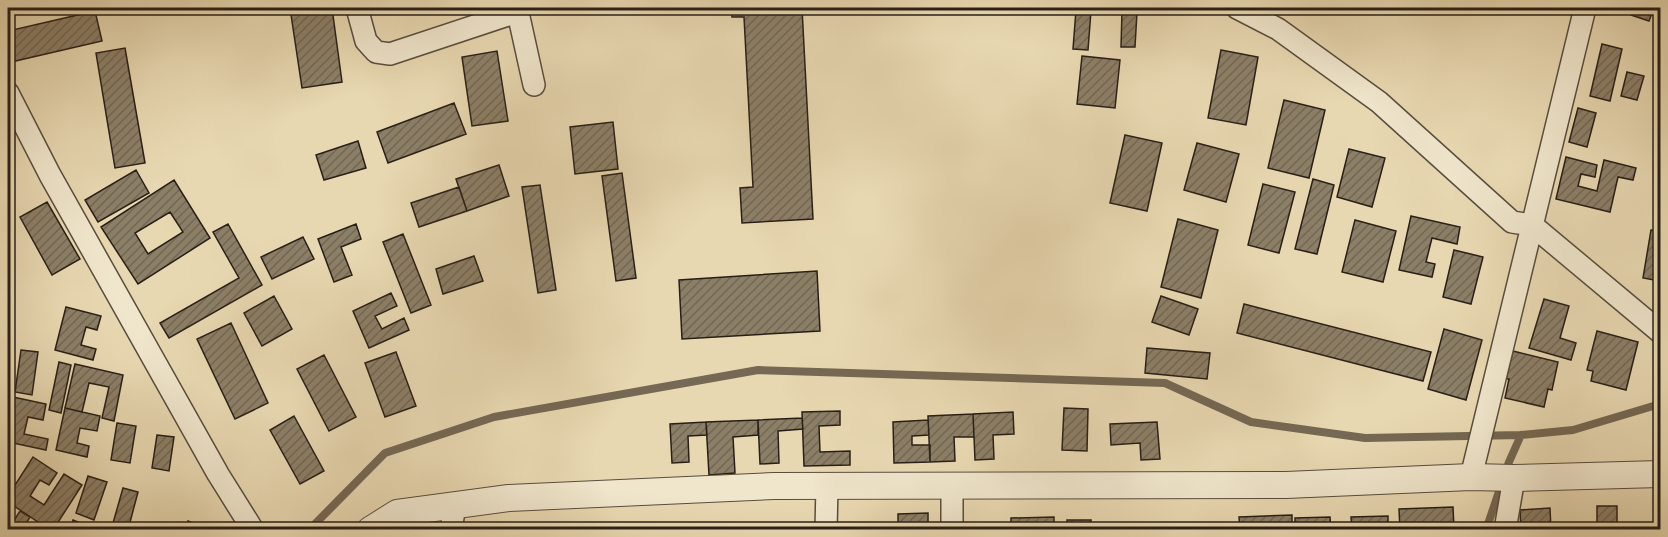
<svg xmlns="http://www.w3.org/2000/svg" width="1668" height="537" font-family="'IM FELL French Canon',serif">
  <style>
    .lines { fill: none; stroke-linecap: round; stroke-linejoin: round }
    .stream { stroke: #756854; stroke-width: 8 }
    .building { fill: url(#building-hatch); stroke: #291f17; stroke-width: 1.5; fill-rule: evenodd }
    .minor-casing { stroke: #594d3e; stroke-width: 24 }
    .tertiary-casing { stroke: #594d3e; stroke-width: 28 }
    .minor { stroke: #f0e6cc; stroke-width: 21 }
    .tertiary { stroke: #f0e6cc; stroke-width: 26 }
  </style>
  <defs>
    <pattern id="building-hatch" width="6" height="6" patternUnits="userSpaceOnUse" patternTransform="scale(1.5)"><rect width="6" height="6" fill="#8c7f67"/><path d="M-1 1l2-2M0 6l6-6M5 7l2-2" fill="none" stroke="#726754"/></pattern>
  </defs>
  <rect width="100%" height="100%" fill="#e8d8b1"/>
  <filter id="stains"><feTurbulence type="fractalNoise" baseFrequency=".00333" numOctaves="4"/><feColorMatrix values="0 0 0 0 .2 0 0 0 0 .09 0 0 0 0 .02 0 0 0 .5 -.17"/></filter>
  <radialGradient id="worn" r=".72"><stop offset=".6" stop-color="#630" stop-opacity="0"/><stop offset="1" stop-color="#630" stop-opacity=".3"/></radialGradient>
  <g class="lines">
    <!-- stream -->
    <path class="stream" d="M309 530 385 453 494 417 758 370 1165 383 1251 422 1365 438 1521 435 1573 430 1660 404
      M1486 530 1509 462 1521 435"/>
  </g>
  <!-- building -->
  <path class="building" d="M290 8H332L342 82 302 88Z
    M731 8H802L813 219 742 223 740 188 753 187 744 17H732Z
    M1634 8H1654L1649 21 1631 15Z
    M1076 10 1091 11 1088 50 1073 49Z
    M95 11 102 41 11 62 8 45V31Z
    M1122 11 1137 12 1135 47H1121Z
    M1602 44 1622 49 1610 101 1590 96Z
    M125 48 145 163 115 168 96 53Z
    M1221 50 1258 57 1246 125 1208 118Z
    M497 51 508 121 472 126 462 57Z
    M1082 56 1120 60 1115 108 1077 104Z
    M1627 72 1644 76 1637 100 1621 96Z
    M1284 100 1325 110 1309 178 1268 168Z
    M454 103 466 134 388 163 377 132Z
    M1578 108 1596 113 1587 147 1569 142Z
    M613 122 618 169 575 174 570 127Z
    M1125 135 1162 143 1147 211 1110 203Z
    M358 141 366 168 324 180 316 155Z
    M1197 143 1239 154 1226 202 1184 190Z
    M1349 149 1385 158 1372 207 1337 197Z
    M1566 157 1597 165 1595 177 1581 174 1578 186 1597 191 1604 160 1636 168 1633 180 1618 177 1610 212 1556 199Z
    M499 165 509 196 467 211 456 179Z
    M136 170 149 193 98 222 85 200Z
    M622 173 636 278 616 281 602 176Z
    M1313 179 1334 185 1317 254 1295 249Z
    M174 180 210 238 138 284 101 227ZM170 212 183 232 148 254 135 233Z
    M1263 184 1295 192 1279 253 1248 245Z
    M540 185 556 290 538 293 522 187Z
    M459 187 467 211 419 227 411 203Z
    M47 202 80 259 52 275 20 217Z
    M1411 216 1460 227 1457 244 1432 238 1426 262 1435 264 1432 277 1399 270Z
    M1178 219 1218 230 1201 298 1161 287Z
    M1355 220 1396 231 1383 282 1342 272Z
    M228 224 262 285 169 338 160 323 239 278 213 232Z
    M356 224 361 239 341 247 352 275 334 282 318 239Z
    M1651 230 1660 231V281L1643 278Z
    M403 234 431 305 411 313 383 242Z
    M303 237 314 259 272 279 261 257Z
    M1454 250 1483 257 1471 304 1443 297Z
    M474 256 483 281 443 294 436 269Z
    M817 271 820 331 682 339 679 280Z
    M391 293 397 306 375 316 382 329 404 318 409 330 369 348 353 311Z
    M274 296 292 329 262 346 244 313Z
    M1161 296 1198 309 1189 335 1152 322Z
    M1544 299 1569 306 1560 338 1576 343 1571 360 1529 348Z
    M1244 304 1431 352 1423 381 1237 333Z
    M66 307 101 316 97 330 86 327 81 345 96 349 93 360 55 350Z
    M231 323 268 403 235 419 197 339Z
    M1444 329 1482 340 1466 400 1428 389Z
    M1597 331 1638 342 1626 390 1591 381 1593 371 1587 370Z
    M1147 348 1210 353 1207 379 1145 373Z
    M21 350 38 352 32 395 15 392Z
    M1513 351 1558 362 1552 390 1548 389 1544 407 1505 398 1509 379H1506Z
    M396 352 416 406 385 417 365 363Z
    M324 355 356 417 329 431 297 369Z
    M59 362 71 365 61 413 49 410Z
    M75 364 123 375 114 421 102 418 109 387 89 383 82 412 65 408Z
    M13 397 46 404 43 420 28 417 24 434 48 439 46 450 8 442V425Z
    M65 408 100 416 97 431 80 428 77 443 89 446 87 457 56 450Z
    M1064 408 1088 409 1087 451 1062 450Z
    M840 411V425L819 426 820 452 850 451V465L804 466 802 412Z
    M1013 412 1014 434 993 435 994 459 975 460 973 414Z
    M973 414 974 437H954L955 461 930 462 928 416Z
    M294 416 324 471 300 484 270 430Z
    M802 418 803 429 778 431 779 463 760 464 758 420Z
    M758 420V435L733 437 735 473 709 475 706 422Z
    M928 420 929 435 912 436V445H930V462L894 463 893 422Z
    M706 422 707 435 688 436 689 462 672 463 670 424Z
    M1157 422 1160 459 1141 460 1140 443 1111 445 1110 424Z
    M117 423 136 426 130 463 111 460Z
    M157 435 174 437 169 471 152 468Z
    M33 457 57 473 49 485 40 480 30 496 44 505 64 474 82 485 53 530H50L8 502V496Z
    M88 476 107 482 94 520 76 513Z
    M123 488 138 492 128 530H111Z
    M1597 506H1617V530H1597Z
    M1453 507 1454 529 1400 530 1399 509Z
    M1550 508 1551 530H1521L1520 510Z
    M20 511 30 517 22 530H8Z
    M928 513V530H898V514Z
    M1292 515V530H1240L1239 517Z
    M1388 516V530H1352L1351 517Z
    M1054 517V530H1011V518Z
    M1330 517 1331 530H1295V518Z
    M73 520 97 530H70Z
    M1067 520H1091V530H1068Z
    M188 521 208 529 207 530H185Z
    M956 523H973L974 530H957Z
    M1138 526H1155V530H1138Z
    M1623 526H1659V530H1623Z"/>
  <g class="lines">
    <defs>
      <path id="minor" d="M357 8 366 41 376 52 390 54 517 12
        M517 8 534 85
        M1237 8 1278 29 1379 102 1512 222 1532 225 1660 332
        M8 93 50 175 218 474 253 530
        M1471 477 1585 8
        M952 486V530
        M451 530 455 505
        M826 530 827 486
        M1505 530 1514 478"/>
      <path id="tertiary" d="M370 530 397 513 509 498 774 486 1286 485 1471 477 1514 478 1660 474"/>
    </defs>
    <!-- minor casing -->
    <use href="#minor" class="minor-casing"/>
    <!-- tertiary casing -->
    <use href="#tertiary" class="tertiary-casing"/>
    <!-- minor -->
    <use href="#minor" class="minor"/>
    <!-- tertiary -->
    <use href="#tertiary" class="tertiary"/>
  </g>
  <!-- margin -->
  <rect width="1668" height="537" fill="none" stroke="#e8d8b1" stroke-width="30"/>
  <rect x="9" y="9" width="1650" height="519" fill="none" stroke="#291f17" stroke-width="3"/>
  <rect x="15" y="15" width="1638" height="507" fill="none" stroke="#291f17" stroke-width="1.5"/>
  <rect width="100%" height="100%" filter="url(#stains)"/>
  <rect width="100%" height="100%" fill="url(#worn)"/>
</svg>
